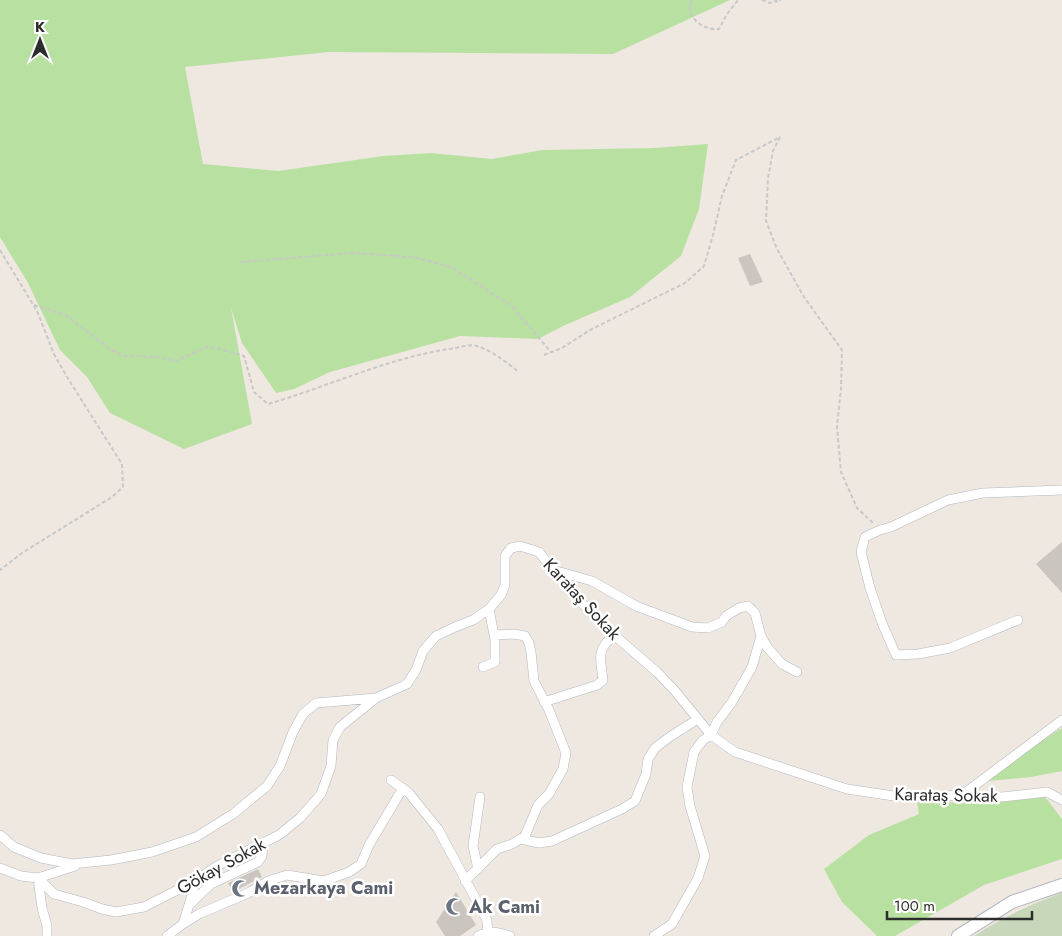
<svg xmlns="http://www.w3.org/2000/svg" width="1062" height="936" font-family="Jost,sans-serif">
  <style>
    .green { fill: #b8e1a1 }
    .cemetery { fill: #c8d7b9 }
    .building { fill: #cac6bf }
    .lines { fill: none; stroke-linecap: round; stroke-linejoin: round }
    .street-casing { stroke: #b4b7c0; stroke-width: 10 }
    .secondary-casing { stroke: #b4b7c0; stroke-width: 14 }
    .path { stroke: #c8c8c8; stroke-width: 2; stroke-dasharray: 4 2.5; stroke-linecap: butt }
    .street { stroke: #fff; stroke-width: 9 }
    .secondary { stroke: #fff; stroke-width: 12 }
    .labels { text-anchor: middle; stroke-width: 5; stroke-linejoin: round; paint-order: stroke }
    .street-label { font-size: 18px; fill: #2d2d2d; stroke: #fff }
    .worship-label { font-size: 18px; font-weight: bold; fill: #5b616d; stroke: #fff; text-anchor: start }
  </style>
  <rect width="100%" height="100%" fill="#eee8e1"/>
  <!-- green -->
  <path class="green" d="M0 0H730L613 54 329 52 185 67 203 164 278 171 384 156 431 153 492 159 542 150 653 148 708 144 699 209 681 256 630 297 563 326 538 339 460 336 330 372 294 389 276 393 242 343 231 308 252 424 184 449 110 413 87 377 60 350 28 283 0 237Z
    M1062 728V771L1031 777 988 781 983 776Z
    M1045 797 1062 819V859L984 885 895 936H877L842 902 824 869 869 835 919 814 917 803 999 802Z"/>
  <!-- cemetery -->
  <path class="cemetery" d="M1062 893V936H974C1001 918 1031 904 1062 893Z"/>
  <!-- building -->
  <path class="building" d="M750 254 763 282 750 286 738 258Z
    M1062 542V593L1036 564Z
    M258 869 262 877 233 892 228 883Z
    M456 892 476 925 460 936H445L436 922Z"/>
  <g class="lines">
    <defs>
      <path id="street" d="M553 570 592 581 636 606 692 627 708 628 722 622 726 616 739 608 748 606 755 613 761 636 767 647 782 664 797 672
        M1018 620 950 648 918 654 896 655 882 623 870 588 861 552 865 537 880 530 891 527 948 500 983 493 1062 490
        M483 667 495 662V640L489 609
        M544 702 597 685 603 680C601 659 595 651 614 635
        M391 780 409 793 438 829 487 920 488 936
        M962 795 1062 720
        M0 835 14 847 41 858 72 864 111 860 152 852 196 837 233 814 267 786 280 766 293 732 303 714 316 703 376 698 407 684 416 670 423 651 436 636 455 627 473 620 489 609 501 595 505 585V556L511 548 520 546 539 552 568 589 614 635 657 672 675 691 711 735 735 752 847 789 907 798 962 795 1002 797 1047 792 1062 800
        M521 839 539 843 552 841 622 809 635 801 646 774 648 759 655 748 671 736 698 719
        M0 868 21 876 38 878 54 894 83 902 102 909 116 912 144 907 195 881 217 866 279 835 300 818 321 794 331 766 333 740 340 727 376 698
        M478 869 473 846 480 797
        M465 881 497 849 512 844 525 836 538 805 549 794 563 769 566 753 549 710 534 681 531 652 529 643 525 636 514 634 494 635
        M189 905 211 884 258 862 262 856 263 843
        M183 924 199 914 248 893 268 881 287 875 324 881 349 872 361 864 369 845 403 788
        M47 936V926L42 908 38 878 75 866
        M167 936 183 924 192 895 195 881
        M478 936C491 930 497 932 510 936
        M654 936 672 924 698 878 705 856 690 806 687 787 694 752 703 740 711 735 717 722 732 702 752 667 761 636"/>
      <path id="secondary" d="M958 936 1012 902 1062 885"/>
    </defs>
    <!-- street casing -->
    <use href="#street" class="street-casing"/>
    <!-- secondary casing -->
    <use href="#secondary" class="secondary-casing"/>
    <!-- path -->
    <path class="path" d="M692 0C684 17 704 31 719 29L727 14 738 0
      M762 0 770 3 776 1 779 2 780 0
      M780 137 773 151 768 178 766 221 777 249 804 297 842 350 841 388 837 427 841 472 857 508 873 523
      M0 250 37 311 54 354 67 377 122 464 123 487 112 497 22 553 0 570
      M240 262 353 253 413 257 451 267 512 306 551 352
      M34 305 65 315 111 350 124 356 159 357 176 361 206 347 217 348 244 356 254 392 268 404C330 386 390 357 455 348 461 347 471 344 477 346 493 351 507 363 519 372
      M544 355 562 348 590 330 685 283 704 266 713 235 722 196 736 160 780 137"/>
    <!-- street -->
    <use href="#street" class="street"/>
    <!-- secondary -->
    <use href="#secondary" class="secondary"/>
  </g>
  <!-- icons -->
  <defs>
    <symbol id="mosque-bare" viewBox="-9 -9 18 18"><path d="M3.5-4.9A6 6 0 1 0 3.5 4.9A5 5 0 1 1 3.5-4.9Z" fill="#6b7280" stroke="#fff" stroke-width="2.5" paint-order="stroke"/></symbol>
  </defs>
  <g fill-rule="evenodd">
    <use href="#mosque-bare" x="228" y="876" width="25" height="25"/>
    <use href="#mosque-bare" x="442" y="894" width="25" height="25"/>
  </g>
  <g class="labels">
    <!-- street labels -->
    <g class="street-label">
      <text transform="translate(582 599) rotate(47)" y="6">Karataş Sokak</text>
      <text transform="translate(946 795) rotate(1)" y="6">Karataş Sokak</text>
      <text transform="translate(221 866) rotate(-29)" y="6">Gökay Sokak</text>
    </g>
    <!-- worship labels -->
    <g class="worship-label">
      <text x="254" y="894">Mezarkaya Cami</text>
      <text x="469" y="913">Ak Cami</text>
    </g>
  </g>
  <!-- north arrow -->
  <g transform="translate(40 40)" stroke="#ffffff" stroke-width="4" paint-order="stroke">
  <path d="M0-4L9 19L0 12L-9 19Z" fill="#2d2d2d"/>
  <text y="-8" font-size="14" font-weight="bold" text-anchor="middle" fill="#2d2d2d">K</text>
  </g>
  <!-- scale -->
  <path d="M887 911v8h145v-8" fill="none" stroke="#2d2d2d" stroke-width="2.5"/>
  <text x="894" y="911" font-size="15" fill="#2d2d2d" stroke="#ffffff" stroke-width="4" paint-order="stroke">100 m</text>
</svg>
